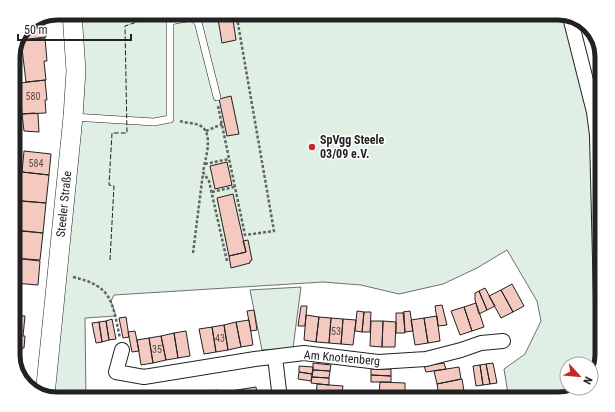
<svg xmlns="http://www.w3.org/2000/svg" width="615" height="412" font-family="'Roboto Condensed',sans-serif">
  <style>
    .green { fill: #e0efe3; stroke: #6f6f6f }
    .building { fill: #f3c9c0; stroke: #222 }
    .lines { fill: none; stroke-linecap: round; stroke-linejoin: round }
    .lane-casing { stroke: #222; stroke-width: 8 }
    .street-casing { stroke: #222; stroke-width: 16 }
    .secondary-casing { stroke: #222; stroke-width: 20 }
    .path { stroke: #646464; stroke-width: 2.5; stroke-dasharray: 3 2; stroke-linecap: butt }
    .lane { stroke: #fff; stroke-width: 7 }
    .street { stroke: #fff; stroke-width: 14 }
    .secondary { stroke: #fff; stroke-width: 19 }
    .fence { stroke: #222; stroke-width: 1; stroke-dasharray: 5 2; stroke-linecap: butt }
    .poi-dot { fill: #c62828; stroke: #fff; stroke-width: 1.5 }
    .labels { text-anchor: middle; stroke-width: 3; stroke-linejoin: round; paint-order: stroke }
    .number-label { font-size: 10px; fill: #564c4a }
    .poi-label { font-size: 12px; font-weight: bold; fill: #222; stroke: #fff; text-anchor: start }
    .street-label { font-size: 12px; fill: #222; stroke: #fff }
    .rim { fill: none; stroke: #222; stroke-width: 5 }
  </style>
  <rect width="100%" height="100%" fill="#fff"/>
  <!-- green -->
  <path class="green" d="M73 13H134L137 21 161 13H558L569 16 595 113 600 362 594 380 591 383V364H567V388H585C569 403 528 402 508 394L504 369 525 354 541 321 537 301 507 250 477 268 443 284 399 294 361 285 323 282 114 295 111 301 116 316 85 318 86 399H57L46 396Z
    M301 287 293 348 262 350 250 290Z"/>
  <!-- building -->
  <path class="building" d="M217 13H232L236 40 222 43Z
    M44 18 46 37 20 40 26 26Z
    M45 38 47 61H44L46 80 26 82 21 40Z
    M45 80 47 100H45L46 113 22 114 20 83Z
    M231 96 239 134 227 136 219 99Z
    M34 113 38 114 39 132 24 131 22 114Z
    M24 151 51 154 49 175 22 172Z
    M227 162 232 185 215 189 210 166Z
    M13 171 49 175 46 203 19 201 20 193 13 192Z
    M233 194 246 252 229 256 217 198Z
    M13 200 46 203 43 233 20 231 21 223H17L18 213H20V211L13 210Z
    M16 230 43 233 40 260 13 258Z
    M248 240 252 260 250 261V263L231 268 229 256 246 252 243 241Z
    M13 258 40 261 38 285 14 283Z
    M512 284 524 306 513 312 501 290Z
    M485 288 495 306 487 310 479 291Z
    M501 290 513 312 501 318 489 296Z
    M479 291 487 310 479 314 475 300V293Z
    M476 303 484 327 472 331 464 307Z
    M442 305 447 325 438 326 435 306Z
    M301 306H307L305 326H298Z
    M464 307 472 331 460 335 451 311Z
    M254 310 257 330 251 331 247 311Z
    M357 311 364 312 362 332 355 331Z
    M410 311 413 331 405 332 403 312Z
    M364 312H371L370 332H362Z
    M396 313H404L405 333H396Z
    M13 315 25 316 23 336H25L24 348H22L20 369 13 357Z
    M306 315 319 317 316 342 304 340Z
    M437 316 440 341 428 343 424 318Z
    M126 317 129 337 123 338 119 318Z
    M319 317 331 318 329 343 316 342Z
    M331 318 343 319 341 344 329 343Z
    M424 318 428 343 415 345 411 320Z
    M112 319 116 339 109 340 106 321Z
    M343 319 356 320 353 345 341 344Z
    M249 320 253 345 241 347 236 322Z
    M106 321 109 340 102 342 99 322Z
    M371 321H383L382 347 370 346Z
    M383 321 396 322 395 347H382Z
    M99 322 102 342 96 343 92 323Z
    M236 322 241 347 228 350 224 325Z
    M224 325 228 350 216 352 212 327Z
    M212 327 216 352 204 354 199 329Z
    M135 331 139 351 132 352 128 332Z
    M186 331 190 356 178 358 174 333Z
    M174 333 178 358 166 360 161 336Z
    M161 336 166 360 153 363 149 338Z
    M149 338 153 363 141 365 137 340Z
    M313 363 331 365 330 371 313 370Z
    M444 363 446 369 426 372 424 366Z
    M493 363 497 383 490 384 486 364Z
    M486 364 490 384 483 385 480 365Z
    M480 365 483 385 476 386 473 366Z
    M299 366 313 367 312 374 299 372Z
    M459 367 461 379 437 384 434 371Z
    M371 369H391V376L371 375Z
    M313 370 330 371 329 378 312 377Z
    M299 372 312 374 311 381 298 379Z
    M371 375 391 376V382H371Z
    M312 377 329 378V385L311 383Z
    M462 379 464 391 439 396 437 384Z
    M380 382 405 383V395H379Z
    M317 384 343 386 341 399 316 397Z
    M256 387 258 399H245L243 389Z
    M243 389 245 399H232L231 391Z
    M217 390 219 399H206L205 392Z
    M464 391 465 399H439V396Z
    M205 392 206 399H193L192 394Z
    M379 395H405V399H379Z
    M316 397 341 399H316Z"/>
  <g class="lines">
    <defs>
      <path id="lane" d="M73 117 154 122 170 119V21L192 17 198 22 217 97"/>
      <path id="street" d="M570 17 594 112 597 135 602 342
        M122 350 116 372 144 377 255 359 304 353 378 362 426 359 461 350 481 343 503 341
        M275 357 280 399"/>
      <path id="secondary" d="M45 395 73 117 76 71 72 13"/>
    </defs>
    <!-- lane casing -->
    <use href="#lane" class="lane-casing"/>
    <!-- street casing -->
    <use href="#street" class="street-casing"/>
    <!-- secondary casing -->
    <use href="#secondary" class="secondary-casing"/>
    <!-- path -->
    <path class="path" d="M218 106 245 235 274 231 237 18
      M180 121C186 123 193 123 199 125 215 132 205 159 203 172L209 181 227 261
      M206 131 222 124
      M205 164 229 159
      M212 192 234 187
      M193 253 203 173
      M73 277C113 286 112 302 120 338"/>
    <!-- lane -->
    <use href="#lane" class="lane"/>
    <!-- street -->
    <use href="#street" class="street"/>
    <!-- secondary -->
    <use href="#secondary" class="secondary"/>
    <!-- fence -->
    <path class="fence" d="M110 260 114 186 109 185 112 133H127L125 26 164 13"/>
  </g>
  <!-- markers -->
  <circle class="poi-dot" cx="312" cy="147" r="4"/>
  <g class="labels">
    <!-- number labels -->
    <g class="number-label">
      <text x="33" y="100">580</text>
      <text x="36" y="167">584</text>
      <text x="336" y="335">53</text>
      <text x="220" y="342">43</text>
      <text x="157" y="353">35</text>
    </g>
    <!-- poi labels -->
    <g class="poi-label">
      <text x="320" y="144">SpVgg Steele<tspan x="320" dy="14">03/09 e.V.</tspan></text>
    </g>
    <!-- street labels -->
    <g class="street-label">
      <text transform="translate(64 204) rotate(-84)" y="4">Steeler Straße</text>
      <text transform="translate(342 358) rotate(5)" y="4">Am Knottenberg</text>
    </g>
  </g>
  <!-- crop -->
  <path d="M0 0H615V412H0ZM57 20H558A37 37 0 0 1 595 57V355A37 37 0 0 1 558 392H57A37 37 0 0 1 20 355V57A37 37 0 0 1 57 20Z" fill="#fff" fill-rule="evenodd"/>
  <path class="rim" d="M57 20H558A37 37 0 0 1 595 57V355A37 37 0 0 1 558 392H57A37 37 0 0 1 20 355V57A37 37 0 0 1 57 20Z"/>
  <!-- north arrow -->
  <g transform="translate(579 376) rotate(117)"><circle r="19" fill="#ffffff" stroke="#a7a7a7"/>
  <path d="M0-3L7 15L0 10L-7 15Z" fill="#c62828"/>
  <text y="-6" font-size="11" font-weight="bold" text-anchor="middle" fill="#222222">N</text>
  </g>
  <!-- scale -->
  <path d="M18 34v6h113v-6" fill="none" stroke="#222222" stroke-width="2"/>
  <text x="24" y="34" font-size="12" fill="#222222" stroke="#ffffff" stroke-width="3" paint-order="stroke">50 m</text>
</svg>
